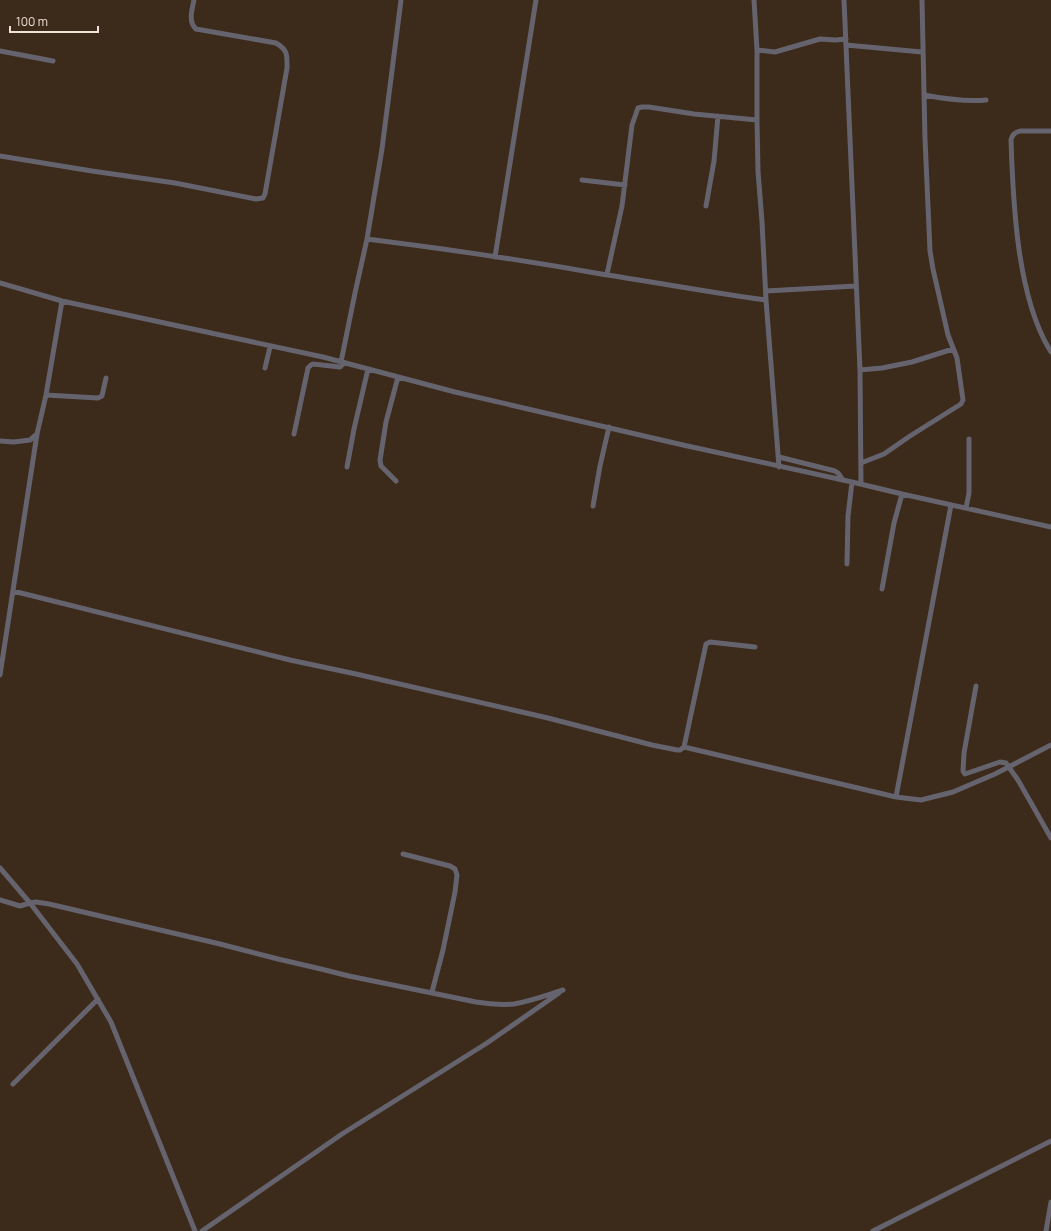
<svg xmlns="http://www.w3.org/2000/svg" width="1051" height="1231" font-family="Manrope,sans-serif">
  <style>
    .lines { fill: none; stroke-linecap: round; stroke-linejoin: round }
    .minor { stroke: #65636e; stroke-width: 5 }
  </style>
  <rect width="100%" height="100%" fill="#3c2a1a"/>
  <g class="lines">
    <!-- minor -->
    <path class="minor" d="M754 0 757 50V120L758 171 762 222 766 300 779 467
      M844 0 860 370 861 484
      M846 45 922 52
      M757 50 775 52 820 39 835 40 846 39
      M0 51 53 61
      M924 95C945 99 965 102 986 100
      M1051 131H1020C1014 133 1012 135 1011 140 1013 203 1017 298 1051 352
      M0 156 92 171 175 183 256 199 263 198 265 194 287 68C287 55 288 50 276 43L196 29C188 22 192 10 194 0
      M582 180 625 185
      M706 206 714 161 718 116
      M367 239C448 249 528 261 607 275 660 283 713 293 766 300
      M495 257 536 0
      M607 274 622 206 632 125 638 108 642 107H649L694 114 757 120
      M0 283 62 301 323 357 455 392 683 445 852 482 902 494 1051 527
      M766 291 856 286
      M341 362 355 293 367 239 382 149 401 0
      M265 368 270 347
      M860 370 882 368 912 362 953 349
      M46 395 98 398 102 396 106 378
      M294 434 308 368 311 365 313 364 340 367 344 363
      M0 441 14 442 30 440 37 434
      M779 457 835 471 838 473 843 480
      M861 463 884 454 910 436 961 404 963 400 957 358 948 335 933 269 930 251 925 139 922 0
      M347 467 354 429 368 369
      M396 481 381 466 380 460 386 422 398 377
      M593 506 600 466 609 427
      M966 508 969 493V439
      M847 564 848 516 852 482
      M882 589 894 523 902 494
      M13 591 290 660 356 674 548 718 652 745 677 750H680L684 747 706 644 710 642 755 647
      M0 675 37 434 46 395 62 301
      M976 686 964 753 963 771 965 774 1000 762 1006 763 1018 780 1051 838
      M684 747 896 797 921 800 953 792 995 774 1051 745
      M896 797 951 505
      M403 854 450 866 455 869 457 875 455 892 443 950 432 992
      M0 868 30 903 77 964 111 1022 195 1231
      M0 900 20 906 30 903 36 902 49 904 220 944 278 959 321 969 349 976 476 1002C488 1004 502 1005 514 1004 531 1001 547 995 563 990
      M13 1084 98 999
      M202 1231 342 1134 487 1043 559 993
      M873 1231 1051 1141
      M1046 1231 1051 1202"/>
  </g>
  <!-- scale -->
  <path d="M10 26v6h88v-6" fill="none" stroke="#eee2d8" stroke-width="2"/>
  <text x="16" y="26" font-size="12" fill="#eee2d8" stroke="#3c2a1a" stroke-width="3" paint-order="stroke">100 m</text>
</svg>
